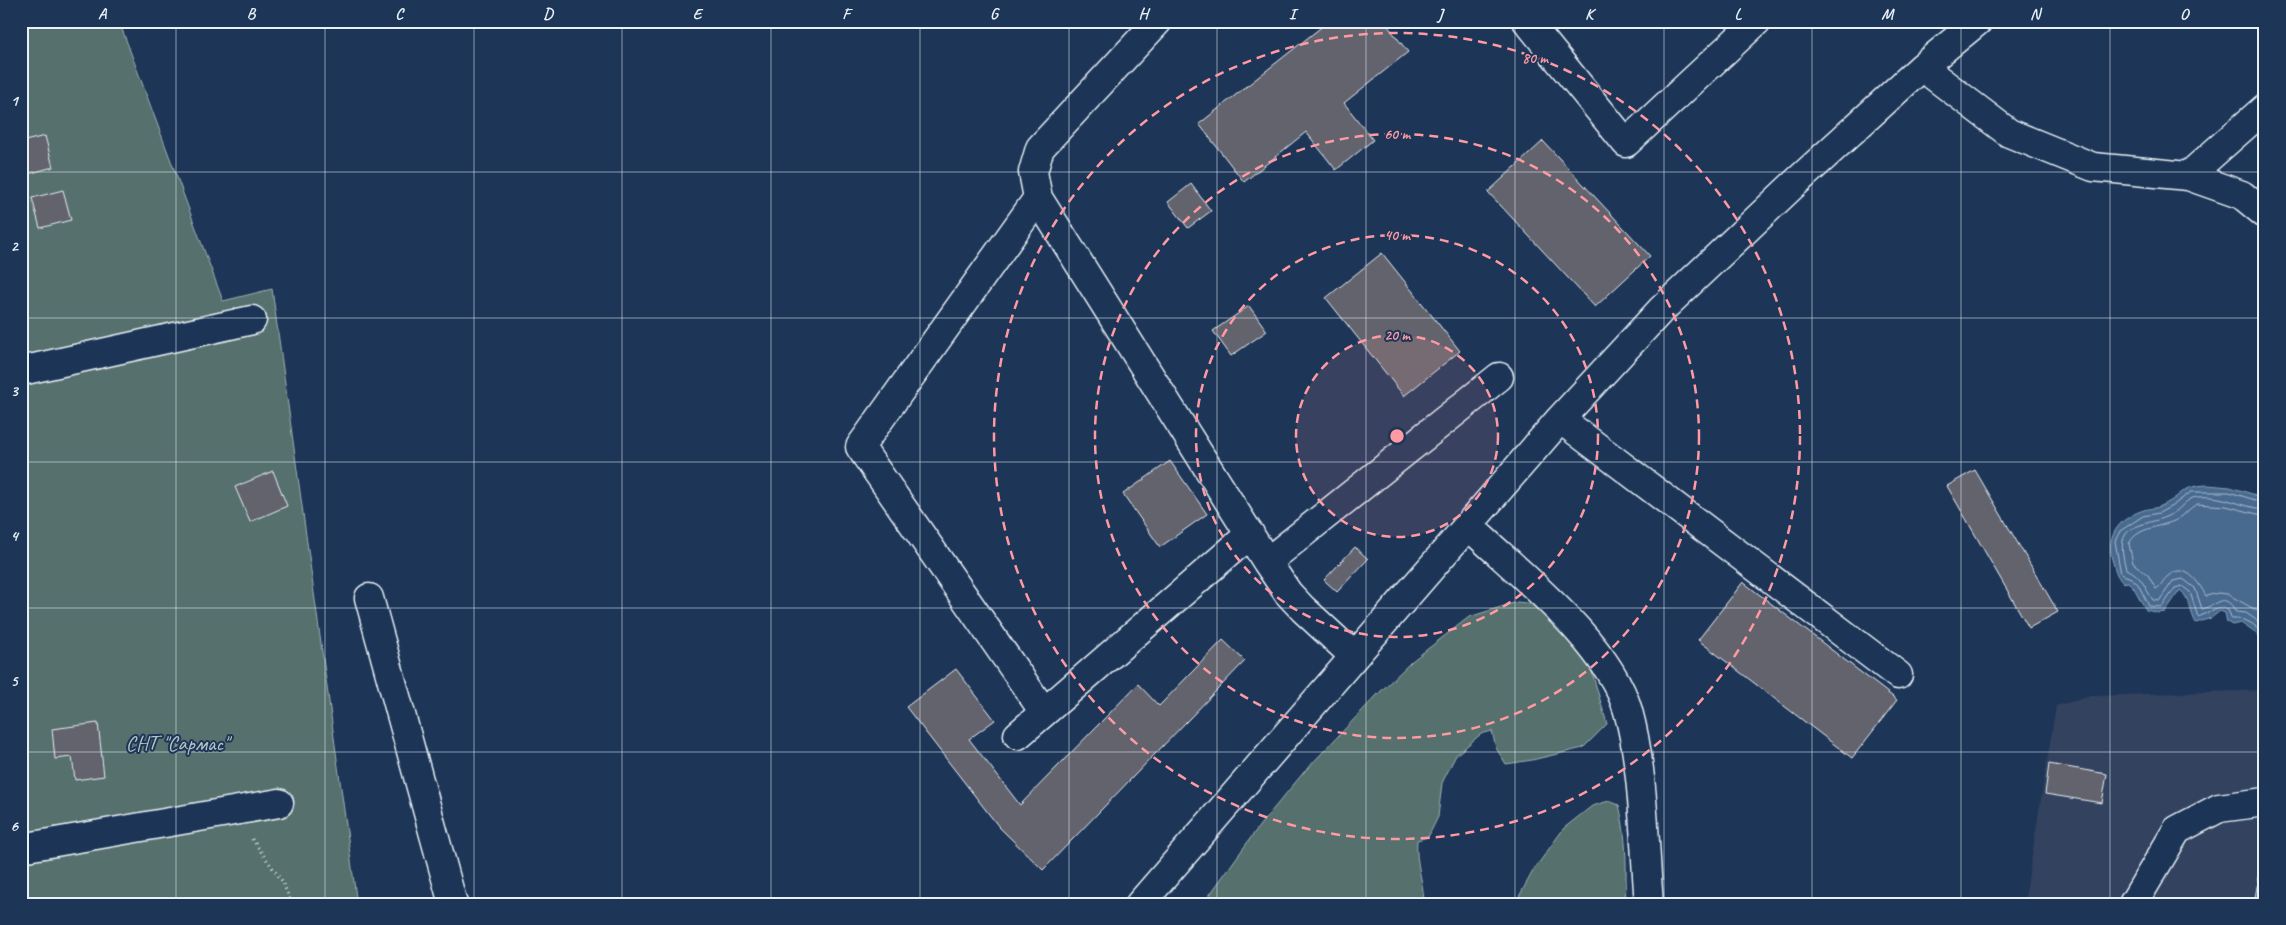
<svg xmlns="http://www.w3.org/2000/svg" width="2286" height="925" font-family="Caveat,sans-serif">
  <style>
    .built { fill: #32435e }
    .green { fill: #56706d; stroke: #9fb0b2 }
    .water { fill: #486a8f; stroke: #88a0b9 }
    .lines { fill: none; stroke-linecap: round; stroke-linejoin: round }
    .shore { stroke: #a8bbce; stroke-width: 1 }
    .building { fill: #63646d; stroke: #e8f1f8 }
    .minor-casing { stroke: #e8f1f8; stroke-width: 31 }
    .path { stroke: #e8f1f8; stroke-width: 3; stroke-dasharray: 1 4; stroke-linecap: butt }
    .minor { stroke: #1d3557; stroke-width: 28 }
    .grid { fill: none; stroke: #e8f1f8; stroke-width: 1; stroke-opacity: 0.55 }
    .ring { fill: none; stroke: #ff9aa2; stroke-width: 2.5; stroke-dasharray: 9 6 }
    .labels { text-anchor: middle; stroke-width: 4; stroke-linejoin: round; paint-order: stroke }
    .park-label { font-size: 21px; fill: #b5c4c7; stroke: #1d3557 }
    .centre { fill: #ff9aa2; stroke: #1d3557; stroke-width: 2.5 }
    .ring-label { font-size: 15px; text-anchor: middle; font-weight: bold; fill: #ff9aa2; stroke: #1d3557; stroke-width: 4; stroke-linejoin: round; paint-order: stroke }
    .neatline { fill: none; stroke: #e8f1f8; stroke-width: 2 }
    .grid-label { font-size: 16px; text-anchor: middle; font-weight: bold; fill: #e8f1f8 }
  </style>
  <rect width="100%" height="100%" fill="#1d3557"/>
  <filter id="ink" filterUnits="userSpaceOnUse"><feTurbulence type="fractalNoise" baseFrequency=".02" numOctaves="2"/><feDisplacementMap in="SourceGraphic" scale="10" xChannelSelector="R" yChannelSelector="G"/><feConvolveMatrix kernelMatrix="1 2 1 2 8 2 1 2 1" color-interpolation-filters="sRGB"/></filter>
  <g filter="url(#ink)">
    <!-- built -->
    <path class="built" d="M2265 690V904H2024L2056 706 2091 696Z"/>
    <!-- green -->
    <path class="green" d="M21 21H119L223 301 272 289 357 904H21Z
      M1517 602 1535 604 1549 612 1590 665 1607 724 1583 748 1532 760 1506 764 1496 748 1492 731 1481 734 1456 755 1442 783 1438 817 1428 837 1417 840C1415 863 1424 882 1424 904H1203L1260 825 1304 772 1378 694 1412 661 1469 617Z
      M1609 801 1619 805C1627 837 1627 871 1625 904H1515L1533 871 1564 828 1592 806Z"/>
    <!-- water -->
    <path class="water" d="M2208 485 2230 487 2265 498V640L2241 623 2232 625 2227 622 2225 613 2220 611 2211 618 2196 623C2190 613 2190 598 2180 590L2165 612 2159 613 2146 610 2134 588 2128 582 2123 583C2116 576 2115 569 2112 559 2106 536 2119 519 2141 511 2148 508 2156 509 2163 505 2184 495 2180 486 2208 485Z"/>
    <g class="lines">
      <!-- shore -->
      <path class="shore" d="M2265 503 2229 492H2191L2172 506 2159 513 2143 516 2120 531 2115 541 2121 574 2131 578 2138 584 2149 606 2162 607 2175 588 2182 586 2190 592 2198 617 2222 607 2228 610 2232 619C2247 618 2254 624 2265 635
        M2265 509C2242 508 2224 494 2197 497 2186 498 2181 509 2172 514 2140 530 2112 519 2126 569 2142 575 2144 587 2153 600L2159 601 2173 581 2183 579 2195 588 2202 609C2216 606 2224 590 2236 612L2246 613 2265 626
        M2265 516 2226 506 2197 504C2189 508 2185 515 2178 519 2162 528 2137 526 2129 544L2133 563 2148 575 2156 589C2161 587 2162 581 2167 577 2185 560 2199 583 2206 596L2218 593 2227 594 2265 615"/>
    </g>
    <!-- building -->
    <path class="building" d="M1329 21H1384L1408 52 1344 103 1373 140 1336 170 1306 132 1244 182 1199 124Z
      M45 136 53 167 21 176V142Z
      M1543 141 1650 256 1595 307 1488 192Z
      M1191 184 1211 211 1188 228 1168 202Z
      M63 190 71 220 40 228 32 198Z
      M1382 253 1460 351 1404 396 1326 298Z
      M1249 306 1267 331 1231 356 1213 331Z
      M1170 461 1207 514 1160 547 1123 494Z
      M1975 470 2058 612 2029 628 1947 486Z
      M273 471 287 506 250 522 235 487Z
      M1355 547 1368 559 1337 592 1324 580Z
      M1743 582 1897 700 1852 758 1698 640Z
      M1223 640 1245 661 1043 870 999 827 906 707 956 669 995 720 969 739 1020 805 1138 684 1159 706Z
      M98 723 104 776 75 780 72 757 55 759 52 729Z
      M2049 764 2107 774 2102 803 2045 794Z
      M2265 840V904H2254Z"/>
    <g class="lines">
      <defs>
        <path id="minor" d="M1158 21 1040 148 1033 172 1038 198 1267 562
          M1527 21 1626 143 1757 21
          M1922 67 2009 133 2093 167 2188 176 2242 195 2265 214
          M2188 176 2265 108
          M1038 198 860 447 1044 712
          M21 371 252 320
          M1560 419 1898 675
          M1469 526C1519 574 1609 643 1628 711 1644 768 1644 844 1649 904
          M369 598 453 904
          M1354 656 1303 609 1288 593 1267 562 1499 377
          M1018 735 1250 534
          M21 848 279 803
          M1140 904 1560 419 1661 310 1792 186 1922 67 1978 21
          M2133 904 2177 830 2219 808 2265 802"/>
      </defs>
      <!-- minor casing -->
      <use href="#minor" class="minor-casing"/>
      <!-- path -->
      <path class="path" d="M252 839 282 881 292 904"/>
      <!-- minor -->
      <use href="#minor" class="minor"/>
    </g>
  </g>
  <!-- grid -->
  <path class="grid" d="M176 21V904M325 21V904M474 21V904M622 21V904M771 21V904M920 21V904M1069 21V904M1217 21V904M1366 21V904M1515 21V904M1664 21V904M1812 21V904M1961 21V904M2110 21V904M21 172H2265M21 318H2265M21 462H2265M21 608H2265M21 752H2265"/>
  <!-- distance rings -->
  <circle cx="1397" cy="436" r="101" fill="#ff9aa2" fill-opacity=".12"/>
  <g class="ring">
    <circle cx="1397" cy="436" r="101"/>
    <circle cx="1397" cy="436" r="201"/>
    <circle cx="1397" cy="436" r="302"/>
    <circle cx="1397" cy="436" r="403"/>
  </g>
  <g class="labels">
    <!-- park labels -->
    <g class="park-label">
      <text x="177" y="750">СНТ "Сармас"</text>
    </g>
  </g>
  <circle cx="1397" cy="436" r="8" class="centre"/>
  <g class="ring-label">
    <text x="1535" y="63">80 m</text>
    <text x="1397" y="139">60 m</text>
    <text x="1397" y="240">40 m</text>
    <text x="1397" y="340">20 m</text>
  </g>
  <!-- margin -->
  <rect width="2286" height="925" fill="none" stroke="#1d3557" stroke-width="55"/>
  <rect x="28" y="28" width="2230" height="870" class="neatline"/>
  <g class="grid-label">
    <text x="102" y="19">A</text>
    <text x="251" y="19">B</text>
    <text x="399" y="19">C</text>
    <text x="548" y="19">D</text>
    <text x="697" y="19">E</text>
    <text x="846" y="19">F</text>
    <text x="994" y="19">G</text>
    <text x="1143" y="19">H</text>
    <text x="1292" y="19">I</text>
    <text x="1440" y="19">J</text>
    <text x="1589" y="19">K</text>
    <text x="1738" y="19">L</text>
    <text x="1887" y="19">M</text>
    <text x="2035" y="19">N</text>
    <text x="2184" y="19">O</text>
    <text x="14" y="106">1</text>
    <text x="14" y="251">2</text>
    <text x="14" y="396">3</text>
    <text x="14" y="541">4</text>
    <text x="14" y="686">5</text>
    <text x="14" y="831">6</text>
  </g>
</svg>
